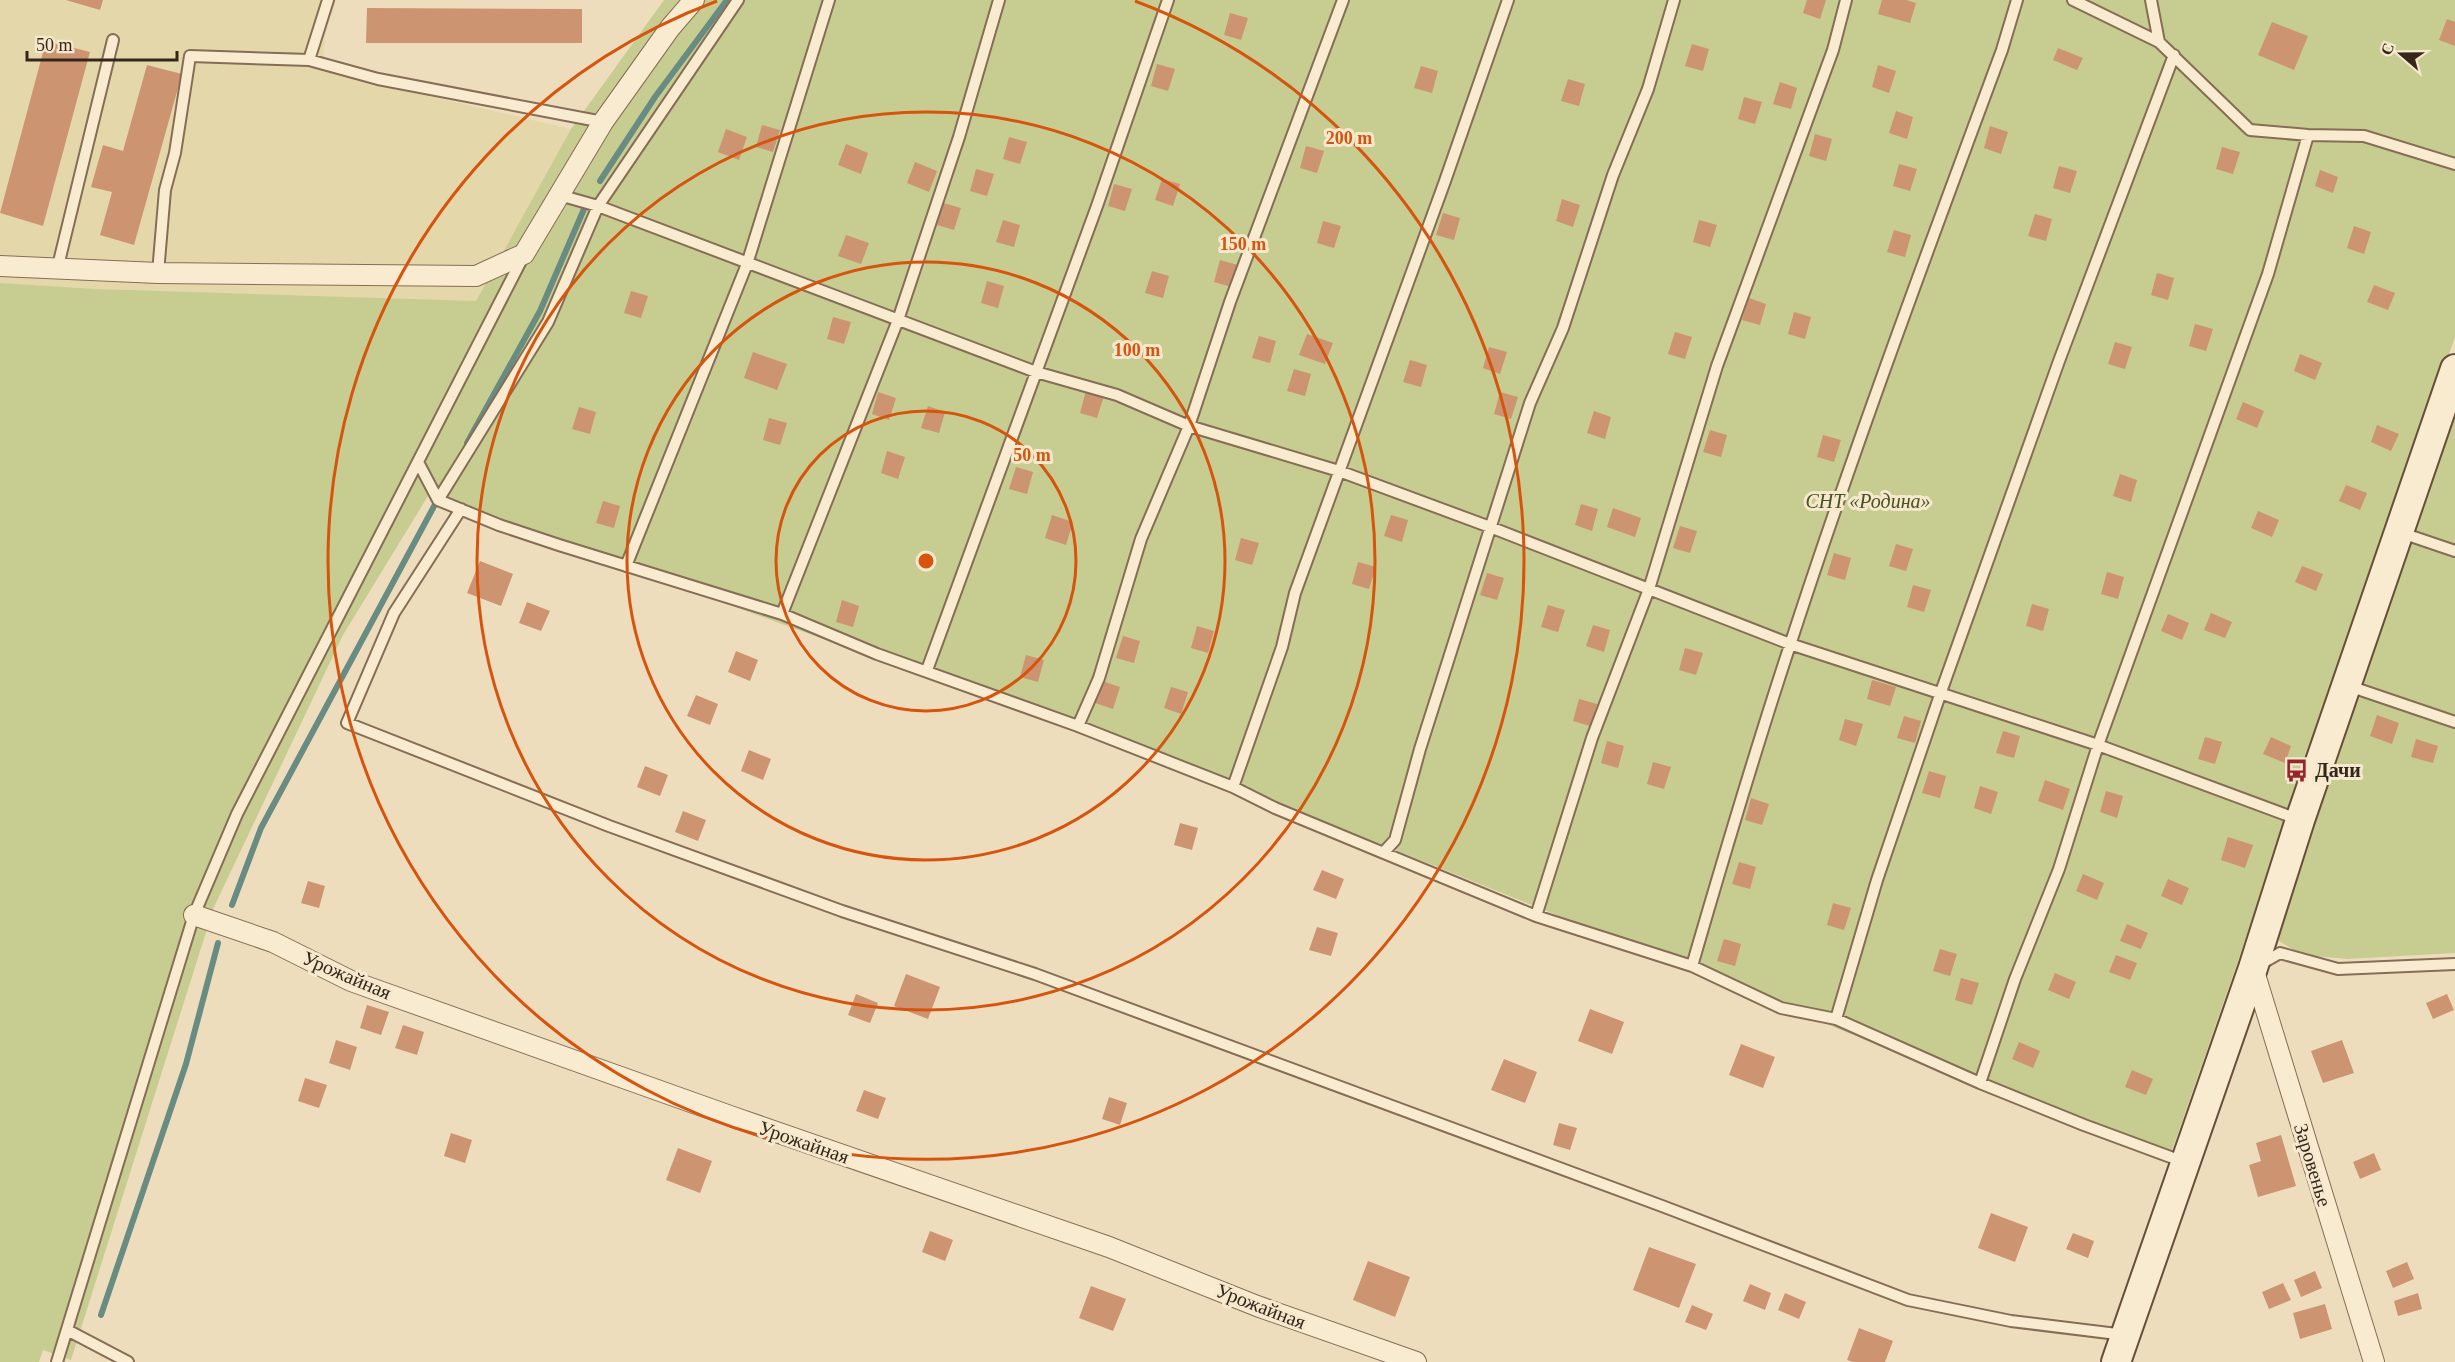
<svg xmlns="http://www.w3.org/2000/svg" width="2455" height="1362" font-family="Georgia,serif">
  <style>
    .farmland { fill: #e4d8aa }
    .green { fill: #c7cc91 }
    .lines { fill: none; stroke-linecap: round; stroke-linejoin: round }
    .stream { stroke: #688c82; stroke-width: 6 }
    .building { fill: #cd9472 }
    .lane-casing { stroke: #866d56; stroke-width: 14 }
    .street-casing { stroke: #866d56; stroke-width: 22 }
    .secondary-casing { stroke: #674e3a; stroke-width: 32 }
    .lane { stroke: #f9ebd0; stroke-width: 10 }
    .street { stroke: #f9ebd0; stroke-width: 20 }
    .secondary { stroke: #f9ebd0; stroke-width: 28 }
    .ring { fill: none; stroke: #d6540e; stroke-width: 3 }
    .labels { text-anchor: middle; stroke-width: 6; stroke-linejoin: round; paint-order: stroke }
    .park-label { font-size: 20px; font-style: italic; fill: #475121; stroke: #f5e8cc }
    .poi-label { font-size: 20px; font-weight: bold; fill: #35261b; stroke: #f5e8cc; text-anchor: start }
    .street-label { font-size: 20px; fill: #35261b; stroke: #f5e8cc }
    .centre { fill: #d6540e; stroke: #f5e8cc; stroke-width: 3 }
    .ring-label { font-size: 18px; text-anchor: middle; font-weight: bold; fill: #d6540e; stroke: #f5e8cc; stroke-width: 6; stroke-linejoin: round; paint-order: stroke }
  </style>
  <rect width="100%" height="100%" fill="#eeddbd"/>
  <!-- farmland -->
  <path class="farmland" d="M0 0H336L325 36 322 71 571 129 476 301 97 289 0 283Z"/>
  <!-- green -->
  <path class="green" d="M664 0H2455V337L2168 1162 1304 813 428 496 343 635 214 907 71 1360 43 1350 39 1362H0V283L97 289 476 301 571 129Z
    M2455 409V953L2348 959 2302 955 2279 941V923Z"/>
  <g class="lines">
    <!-- stream -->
    <path class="stream" d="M600 181 655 97 727 0
      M467 443 540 311 584 209
      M232 905 261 828 439 497
      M101 1315 186 1064 218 943"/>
  </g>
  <!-- building -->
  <path class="building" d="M66 0H103L100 10Z
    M1807 0H1826L1820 19 1803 13Z
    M1882 0H1906L1916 3 1910 23 1878 14Z
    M367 8 582 9V43H366Z
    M1230 13 1248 18 1241 40 1224 35Z
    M2447 19 2455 22V46L2439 40Z
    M2272 22 2308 36 2294 70 2258 55Z
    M46 41 90 52 43 226 0 213Z
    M1692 44 1709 49 1703 71 1685 66Z
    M2058 48 2083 58 2077 70 2053 60Z
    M1157 64 1175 69 1168 91 1151 86Z
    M147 65 182 74 134 245 100 235 112 192 91 187 103 145 123 151Z
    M1878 65 1896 71 1889 93 1872 87Z
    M1421 66 1438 71 1432 93 1414 88Z
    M1568 79 1585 84 1579 106 1561 101Z
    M1780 82 1797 88 1791 109 1773 104Z
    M1744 97 1762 102 1755 124 1738 119Z
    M1896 111 1913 117 1907 139 1889 133Z
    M762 125 780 130 773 152 756 147Z
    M1990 126 2008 132 2001 154 1984 148Z
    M726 129 747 137 739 160 718 152Z
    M1815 134 1832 139 1826 161 1809 156Z
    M1009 137 1027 142 1020 164 1003 159Z
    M846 144 868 153 861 174 838 165Z
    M1306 146 1324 151 1317 173 1300 168Z
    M2222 147 2240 152 2233 174 2216 169Z
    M915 162 937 171 929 192 907 183Z
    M1899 164 1917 169 1910 191 1893 186Z
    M2059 166 2077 171 2070 193 2053 188Z
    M976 169 994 174 987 196 970 191Z
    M2320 170 2338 177 2333 193 2315 186Z
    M1162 179 1180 184 1173 206 1155 200Z
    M1114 184 1132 189 1125 211 1108 206Z
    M1562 199 1580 205 1573 227 1556 221Z
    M943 203 961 208 954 230 937 225Z
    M1443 213 1460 218 1454 240 1436 235Z
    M2035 214 2052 219 2046 241 2028 236Z
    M1003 220 1020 225 1014 247 996 242Z
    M1699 220 1717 225 1710 247 1693 242Z
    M1323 221 1341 226 1334 248 1317 243Z
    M2354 226 2371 232 2364 254 2347 248Z
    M1894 230 1911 235 1905 257 1887 252Z
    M846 235 869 243 861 264 838 256Z
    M1220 260 1238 265 1231 287 1214 282Z
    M1152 271 1169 276 1163 298 1145 293Z
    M2157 273 2174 278 2168 300 2151 295Z
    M987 281 1004 286 998 308 981 303Z
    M2374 285 2395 293 2388 310 2367 302Z
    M631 291 648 296 641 318 624 313Z
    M1749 298 1766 304 1760 325 1742 320Z
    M1794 312 1811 317 1805 339 1788 334Z
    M833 317 851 322 844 344 827 339Z
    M2195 324 2213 329 2206 351 2189 346Z
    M1675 332 1692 337 1685 359 1668 354Z
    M1307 334 1333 343 1325 364 1299 355Z
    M1259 336 1276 341 1270 363 1252 358Z
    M2115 342 2132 347 2125 369 2108 364Z
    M1489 347 1507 352 1500 374 1483 368Z
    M753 352 787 364 777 390 744 378Z
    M2300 354 2322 363 2315 380 2294 371Z
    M1410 360 1427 365 1421 387 1403 382Z
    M1294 369 1311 374 1305 396 1287 391Z
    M1086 391 1104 396 1097 418 1080 413Z
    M878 392 896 398 889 420 872 414Z
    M1500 392 1518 397 1511 419 1494 414Z
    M2243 402 2264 411 2257 428 2236 419Z
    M928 406 945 412 939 433 921 428Z
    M579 407 596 412 590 434 572 429Z
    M1594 411 1611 417 1605 439 1587 433Z
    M769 418 787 423 780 445 763 440Z
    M2377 425 2399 434 2391 451 2371 442Z
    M1710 430 1727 435 1721 457 1703 452Z
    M1823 435 1841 440 1834 462 1817 457Z
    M887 451 905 457 898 479 881 473Z
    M1016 467 1033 472 1027 494 1009 489Z
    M2120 474 2137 480 2131 502 2113 496Z
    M2346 485 2367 493 2360 510 2339 501Z
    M603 501 620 506 614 528 596 523Z
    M1581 504 1598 509 1592 531 1575 525Z
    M1613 508 1641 518 1635 537 1607 527Z
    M2258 511 2279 520 2272 537 2251 528Z
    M1052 515 1073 522 1066 545 1045 538Z
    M1391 515 1408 520 1402 542 1384 536Z
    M1680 526 1697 531 1690 553 1673 548Z
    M1241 538 1259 543 1252 565 1235 560Z
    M1896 544 1913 549 1906 571 1889 566Z
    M1834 553 1851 558 1845 580 1827 575Z
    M480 561 513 574 501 606 467 593Z
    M1358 562 1376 567 1369 589 1352 584Z
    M2302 566 2323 574 2316 591 2295 582Z
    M2107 572 2124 577 2118 599 2101 594Z
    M1487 573 1504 578 1497 600 1480 595Z
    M1913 585 1931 590 1924 612 1907 607Z
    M842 600 859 606 853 627 836 622Z
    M527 602 550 611 541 631 519 623Z
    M2032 604 2049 609 2043 631 2026 626Z
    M1548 605 1565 610 1558 632 1541 627Z
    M2211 613 2232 622 2225 638 2204 630Z
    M2168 614 2189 623 2182 640 2161 631Z
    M1593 625 1610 630 1604 652 1586 646Z
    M1197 626 1214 631 1208 653 1191 648Z
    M1123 636 1140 641 1134 663 1116 658Z
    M1685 648 1703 653 1696 675 1679 670Z
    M736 651 758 660 750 681 728 672Z
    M1026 655 1044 660 1038 682 1020 677Z
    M1872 680 1896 687 1890 706 1867 699Z
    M1102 681 1120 687 1113 709 1095 703Z
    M1171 687 1188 692 1181 714 1164 708Z
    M696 695 718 704 710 725 687 716Z
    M1579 699 1597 704 1590 726 1573 721Z
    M2377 715 2399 723 2392 744 2370 736Z
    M1904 716 1921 721 1915 743 1897 738Z
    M1845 719 1863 724 1856 746 1839 740Z
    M2003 731 2020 736 2014 758 1996 753Z
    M2205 737 2222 742 2215 764 2198 759Z
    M2271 737 2291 746 2285 763 2263 754Z
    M2416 739 2438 746 2433 763 2411 757Z
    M1607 741 1624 746 1618 768 1601 763Z
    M749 750 771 759 763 780 741 771Z
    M1653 762 1671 767 1664 789 1647 784Z
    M645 766 668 775 660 796 637 787Z
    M1929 771 1946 776 1940 798 1922 793Z
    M2045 780 2070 789 2063 810 2038 801Z
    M1980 786 1998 792 1991 814 1974 808Z
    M2106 791 2123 796 2117 818 2100 812Z
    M1751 798 1769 804 1762 825 1745 820Z
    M683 811 706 820 698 841 675 832Z
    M1180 823 1198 828 1192 850 1174 845Z
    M2228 837 2253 845 2245 868 2221 860Z
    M1739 862 1756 867 1750 889 1732 884Z
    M1322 870 1344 879 1336 899 1313 890Z
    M2083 874 2104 883 2097 900 2076 891Z
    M2168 879 2189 888 2182 905 2161 896Z
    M308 881 325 886 319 908 301 903Z
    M1833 903 1851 908 1844 930 1827 925Z
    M2127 924 2148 933 2141 949 2120 941Z
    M1317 927 1338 933 1331 956 1309 950Z
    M1724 939 1741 944 1735 966 1717 961Z
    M1940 949 1957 954 1950 976 1933 971Z
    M2116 955 2137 963 2130 980 2109 972Z
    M2055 973 2076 982 2069 999 2048 990Z
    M906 974 940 987 928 1019 894 1006Z
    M1961 978 1979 983 1972 1005 1955 1000Z
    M856 994 878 1003 870 1023 848 1015Z
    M2447 994 2454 1010 2433 1019 2426 1003Z
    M367 1005 389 1012 381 1035 360 1028Z
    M1590 1009 1624 1022 1612 1054 1578 1041Z
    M403 1025 424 1032 417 1055 395 1048Z
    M336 1040 357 1047 350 1070 329 1063Z
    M2342 1040 2354 1073 2323 1083 2311 1051Z
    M2019 1042 2040 1051 2033 1068 2012 1059Z
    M1741 1044 1775 1057 1763 1088 1729 1075Z
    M1504 1059 1537 1072 1525 1103 1491 1090Z
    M2132 1070 2153 1079 2146 1095 2125 1087Z
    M305 1078 327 1085 319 1108 298 1101Z
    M864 1090 886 1098 878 1119 856 1111Z
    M1109 1097 1127 1103 1120 1125 1102 1119Z
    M1559 1123 1577 1128 1570 1150 1553 1145Z
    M451 1133 472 1140 465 1163 444 1156Z
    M2281 1135 2296 1186 2258 1197 2249 1165 2261 1161 2256 1143Z
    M678 1148 712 1161 700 1193 666 1180Z
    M2374 1153 2381 1170 2360 1179 2353 1162Z
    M1991 1213 2028 1227 2015 1262 1978 1248Z
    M930 1231 953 1240 945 1261 922 1252Z
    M2073 1233 2094 1241 2088 1258 2066 1249Z
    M1649 1247 1696 1264 1679 1308 1633 1290Z
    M1368 1261 1410 1277 1395 1317 1353 1300Z
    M2407 1262 2414 1279 2393 1288 2386 1271Z
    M2315 1271 2322 1288 2301 1297 2294 1280Z
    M2283 1283 2291 1300 2269 1309 2262 1292Z
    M1750 1284 1771 1293 1765 1310 1743 1301Z
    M1091 1286 1126 1299 1113 1331 1079 1318Z
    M1785 1293 1806 1302 1799 1319 1778 1310Z
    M2418 1293 2422 1309 2398 1316 2394 1301Z
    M2325 1304 2332 1329 2300 1339 2293 1313Z
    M1692 1305 1713 1314 1706 1330 1685 1322Z
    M1859 1328 1893 1341 1885 1362H1853L1847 1360Z"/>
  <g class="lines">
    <defs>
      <path id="lane" d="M2073 0 2159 42 2250 130 2308 135 2364 136 2455 164
        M2151 0 2159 42
        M309 60 328 0
        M559 195 598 206 1036 372 1117 395 1189 426 1339 471 1490 527 1790 644 2098 745 2300 820
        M57 270 113 40
        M158 273 165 190 175 153 190 56 309 60 378 79 603 122
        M418 462 438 500 499 525 559 545 782 614 877 654 1078 726 1233 787 1275 808 1536 916 1692 966 1781 1008 1836 1019 1980 1083 2084 1125 2184 1162
        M438 500 548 322 598 206 738 0
        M461 509 394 613 347 723 609 826 842 911 1035 974 1662 1206 1908 1300 2011 1321 2125 1335
        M2399 532 2455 551
        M626 566 747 264 829 0
        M782 614 898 320 959 137 999 0
        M927 670 1097 206 1168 0
        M2346 685 2455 722
        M1078 726 1099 678 1141 539 1189 426 1230 302 1343 0
        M1233 787 1282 647 1295 593 1445 181 1508 0
        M1384 852 1395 840 1420 749 1530 403 1563 328 1613 175 1648 89 1674 0
        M1536 916 1592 738 1649 589 1717 366 1833 50 1846 0
        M2259 965 2280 953 2338 969 2455 964
        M1692 966C1723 859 1755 751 1790 645 1855 445 1929 247 2002 50L2017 0
        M1836 1019 1877 880 1941 692 2059 361 2174 55
        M1980 1083 2015 979 2059 869 2098 745 2268 274 2308 135
        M67 1330 128 1362
        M57 1362 194 915 237 814 523 257"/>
      <path id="street" d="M0 266 158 273 476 276 524 254 603 122 670 28 694 0
        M194 915 273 942 351 981 733 1117 1109 1247 1257 1306 1416 1362
        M2253 968 2374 1362"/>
      <path id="secondary" d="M2116 1362 2253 968 2300 820 2455 369"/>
    </defs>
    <!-- lane casing -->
    <use href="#lane" class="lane-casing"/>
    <!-- street casing -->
    <use href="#street" class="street-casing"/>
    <!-- secondary casing -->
    <use href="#secondary" class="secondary-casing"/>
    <!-- lane -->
    <use href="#lane" class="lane"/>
    <!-- street -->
    <use href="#street" class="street"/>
    <!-- secondary -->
    <use href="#secondary" class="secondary"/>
  </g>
  <!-- distance rings -->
  <g class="ring">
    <circle cx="926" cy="561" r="150"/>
    <circle cx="926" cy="561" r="299"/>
    <circle cx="926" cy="561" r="449"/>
    <path d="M1135 1A598 598 0 1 1 717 1"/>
  </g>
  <!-- icons -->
  <defs>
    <symbol id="bus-bare" viewBox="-9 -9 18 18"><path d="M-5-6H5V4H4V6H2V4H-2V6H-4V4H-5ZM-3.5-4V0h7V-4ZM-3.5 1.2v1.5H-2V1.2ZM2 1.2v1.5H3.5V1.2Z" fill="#95262b" stroke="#f5e8cc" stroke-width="2.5" paint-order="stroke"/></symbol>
  </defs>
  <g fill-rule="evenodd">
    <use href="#bus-bare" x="2280" y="754" width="33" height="33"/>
  </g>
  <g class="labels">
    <!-- park labels -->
    <g class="park-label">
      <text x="1868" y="508">СНТ «Родина»</text>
    </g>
    <!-- poi labels -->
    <g class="poi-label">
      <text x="2315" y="777">Дачи</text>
    </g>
    <!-- street labels -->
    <g class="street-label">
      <text transform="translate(347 975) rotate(23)" y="7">Урожайная</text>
      <text transform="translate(804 1142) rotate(19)" y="7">Урожайная</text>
      <text transform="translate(2313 1165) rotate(73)" y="7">Заровенье</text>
      <text transform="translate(1261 1306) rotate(21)" y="7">Урожайная</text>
    </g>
  </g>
  <circle cx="926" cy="561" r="9" class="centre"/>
  <g class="ring-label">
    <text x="1349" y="144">200 m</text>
    <text x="1243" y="250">150 m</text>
    <text x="1137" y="356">100 m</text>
    <text x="1032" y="461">50 m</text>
  </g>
  <!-- north arrow -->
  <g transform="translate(2401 54) rotate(290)" stroke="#f5e8cc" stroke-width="4.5" paint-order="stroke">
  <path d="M0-4.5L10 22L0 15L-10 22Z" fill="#35261b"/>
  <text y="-9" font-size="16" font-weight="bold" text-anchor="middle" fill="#35261b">С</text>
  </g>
  <!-- scale -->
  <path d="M27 51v9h150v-9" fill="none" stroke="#35261b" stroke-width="3"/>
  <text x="36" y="51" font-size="18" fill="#35261b" stroke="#f5e8cc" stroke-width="4.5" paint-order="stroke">50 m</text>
</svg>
